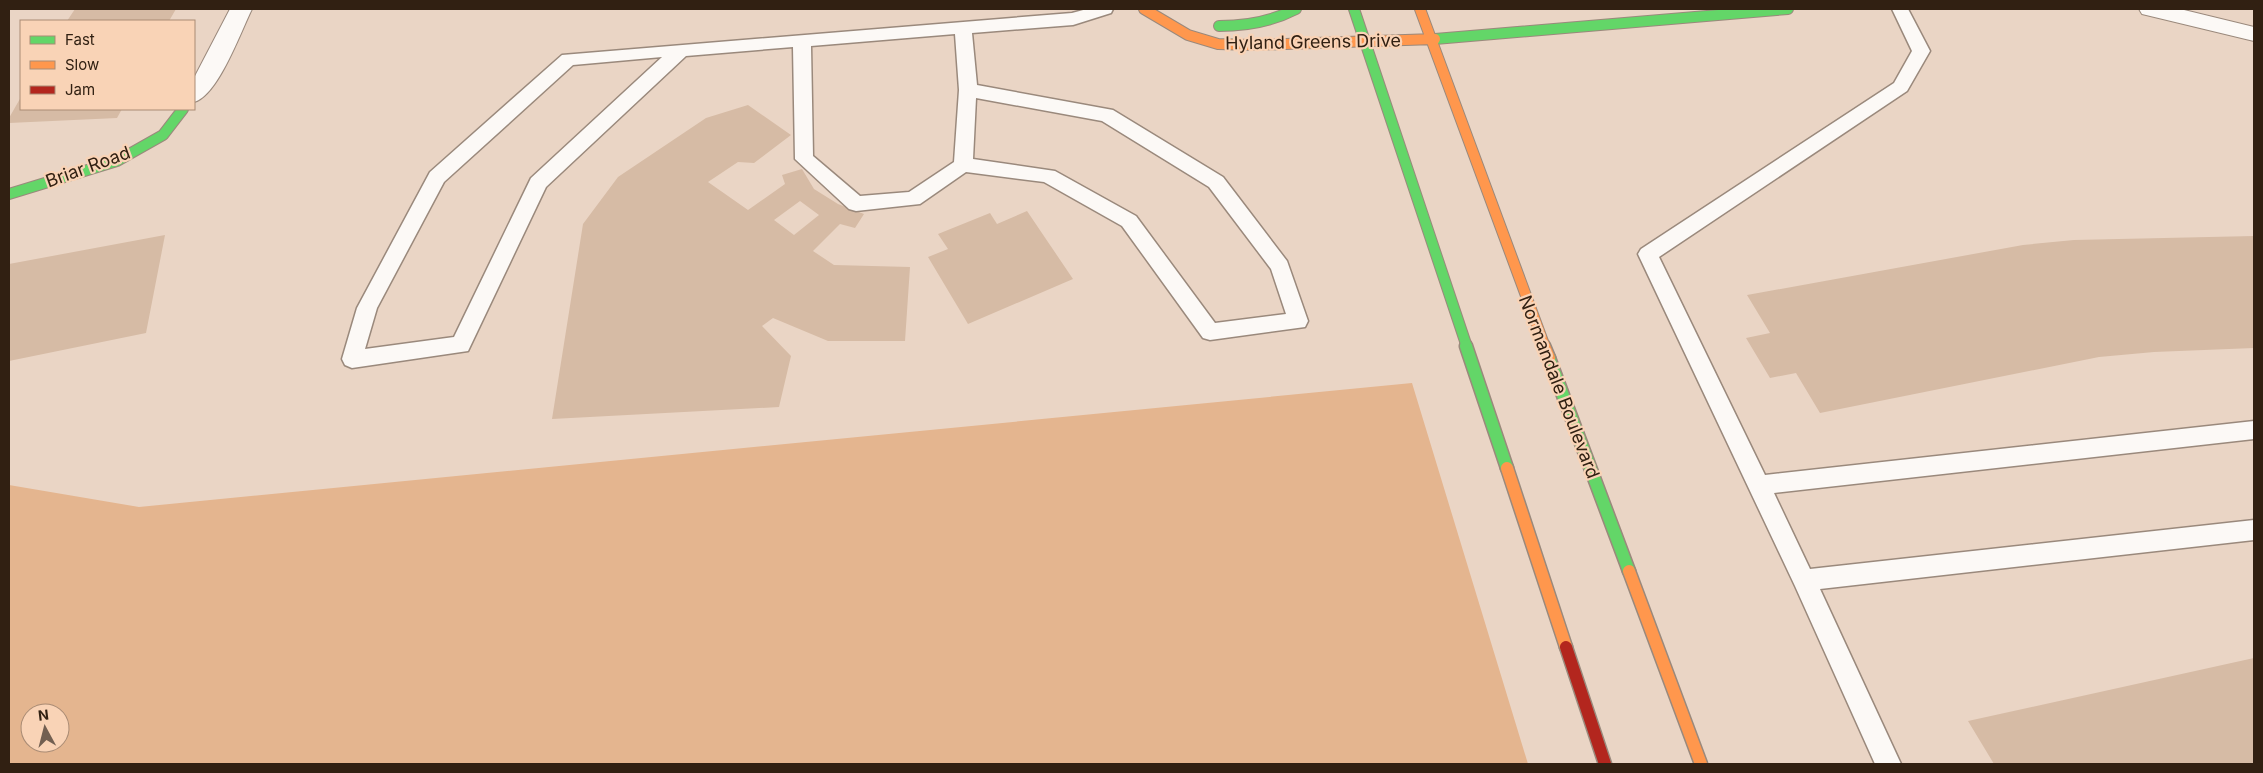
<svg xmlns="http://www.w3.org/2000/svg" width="2263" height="773" font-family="Inter,sans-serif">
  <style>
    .green { fill: #e4b58f; fill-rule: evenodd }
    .building { fill: #d6bba5; fill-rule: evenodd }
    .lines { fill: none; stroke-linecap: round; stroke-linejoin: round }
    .lane-casing { stroke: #9a897c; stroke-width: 3 }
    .street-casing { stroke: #9a897c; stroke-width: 2 }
    .fast-far1-casing { stroke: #9a897c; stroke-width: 12 }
    .fast-casing { stroke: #9a897c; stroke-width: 15 }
    .slow-far1-casing { stroke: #9a897c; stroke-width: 12 }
    .slow-casing { stroke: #9a897c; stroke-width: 15 }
    .jam-casing { stroke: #9a897c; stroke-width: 15 }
    .lane { fill: #fcf9f6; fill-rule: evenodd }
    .street { fill: #fcf9f6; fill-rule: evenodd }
    .fast-far1 { stroke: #63d668; stroke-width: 10 }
    .fast { stroke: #63d668; stroke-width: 12 }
    .slow-far1 { stroke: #ff974d; stroke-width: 10 }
    .slow { stroke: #ff974d; stroke-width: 12 }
    .jam { stroke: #b3261e; stroke-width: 12 }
    .labels { text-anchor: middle; stroke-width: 4.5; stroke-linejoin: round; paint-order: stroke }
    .street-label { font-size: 18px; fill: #312012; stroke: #f9d3b6 }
  </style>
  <rect width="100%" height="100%" fill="#ead5c5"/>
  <!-- green -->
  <path class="green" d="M1412 383 1528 764H9V485L139 507ZM30 713H60V743H30Z"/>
  <!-- building -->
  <path class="building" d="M75 9H176L169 21H67Z
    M21 97V109H122L117 118 9 123V118Z
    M748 105 791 135 754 163 738 162 708 182 748 210 785 184 782 175 802 169 814 189 838 204 864 214 855 228 840 224 813 251 834 265 910 267 905 341H828L773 318 762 326 791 356 779 407 552 419 583 224 618 177 706 118ZM800 201 819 215 794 235 774 220Z
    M1027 211 1073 279 968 324 928 257 948 249 938 234 990 213 997 224Z
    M165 235 146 333 9 361V264Z
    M2254 236V348L2154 352 2099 357 1820 413 1796 373 1770 378 1746 338 1770 333 1747 295 2023 245 2074 240Z
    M2254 658V764H1994L1968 721Z"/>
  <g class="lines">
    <defs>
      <path id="lane" d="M1087 9H1113L1111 13 1073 25 972 33 977 85 1113 110 1223 177 1287 261 1308 321 1305 327 1210 340 1203 338 1122 226 1044 182 966 172 920 204 856 211 849 209 795 159 793 47 686 56 546 187 468 351 352 368 345 365 342 359 357 308 430 172 562 55 1072 13ZM955 34 959 90 954 162 909 192 860 196 813 156 811 46ZM662 57 531 178 454 337 365 349 377 308 444 182 573 65ZM976 98 1102 121 1209 187 1271 269 1286 314 1215 323 1136 216 1055 171 973 159Z
        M1892 9H1908L1930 51 1907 91 1659 257 1765 475 2254 421V439L1774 493 1810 569 2254 520V540L1820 589 1901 764H1875L1795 586 1638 254 1641 249 1894 83 1912 51Z"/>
      <path id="street" d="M230 9H252C241 31 218 96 194 102V78Z
        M2139 9H2180L2254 27V41L2142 14Z"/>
      <path id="fast-far1" d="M1354 9 1467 347
        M1219 26C1247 26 1271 22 1296 9
        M1435 39 1788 9
        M9 194 117 161 163 135 183 109"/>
      <path id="fast" d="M1466 346 1507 468
        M1549 358 1629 571"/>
      <path id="slow-far1" d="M1144 9 1188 35 1218 44 1252 45 1435 39
        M1420 9 1545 347"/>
      <path id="slow" d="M1544 346 1549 358
        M1507 468 1566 647
        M1629 571 1701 764"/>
      <path id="jam" d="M1566 647 1605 764"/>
    </defs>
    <!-- lane casing -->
    <use href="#lane" class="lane-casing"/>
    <!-- street casing -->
    <use href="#street" class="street-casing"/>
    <!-- fast-far1 casing -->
    <use href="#fast-far1" class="fast-far1-casing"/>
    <!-- fast casing -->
    <use href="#fast" class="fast-casing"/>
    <!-- slow-far1 casing -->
    <use href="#slow-far1" class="slow-far1-casing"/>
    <!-- slow casing -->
    <use href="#slow" class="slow-casing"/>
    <!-- jam casing -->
    <use href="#jam" class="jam-casing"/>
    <!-- lane -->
    <use href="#lane" class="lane"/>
    <!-- street -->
    <use href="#street" class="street"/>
    <!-- fast-far1 -->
    <use href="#fast-far1" class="fast-far1"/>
    <!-- fast -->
    <use href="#fast" class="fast"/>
    <!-- slow-far1 -->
    <use href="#slow-far1" class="slow-far1"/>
    <!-- slow -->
    <use href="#slow" class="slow"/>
    <!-- jam -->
    <use href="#jam" class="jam"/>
  </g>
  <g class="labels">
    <!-- street labels -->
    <g class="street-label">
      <text transform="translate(1313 42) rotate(-1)" y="6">Hyland Greens Drive</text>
      <text transform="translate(88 167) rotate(-20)" y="6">Briar Road</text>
      <text transform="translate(1559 387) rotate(69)" y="6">Normandale Boulevard</text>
    </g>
  </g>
  <!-- border -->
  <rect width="2263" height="773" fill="none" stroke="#312012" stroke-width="20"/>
  <!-- legend -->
  <rect x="20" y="20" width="175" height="90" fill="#f9d3b6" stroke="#a98b74"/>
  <rect x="30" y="36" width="25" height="8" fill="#63d668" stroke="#a98b74"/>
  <text x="65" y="45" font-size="15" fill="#312012">Fast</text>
  <rect x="30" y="61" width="25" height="8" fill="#ff974d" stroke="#a98b74"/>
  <text x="65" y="70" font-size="15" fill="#312012">Slow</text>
  <rect x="30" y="86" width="25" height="8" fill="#b3261e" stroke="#a98b74"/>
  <text x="65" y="95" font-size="15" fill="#312012">Jam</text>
  <!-- north arrow -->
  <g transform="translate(45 728) rotate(353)"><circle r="24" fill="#f9d3b6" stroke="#a98b74"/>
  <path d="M0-4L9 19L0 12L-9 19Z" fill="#725f51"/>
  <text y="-8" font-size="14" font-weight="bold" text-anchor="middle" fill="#312012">N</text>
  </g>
</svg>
